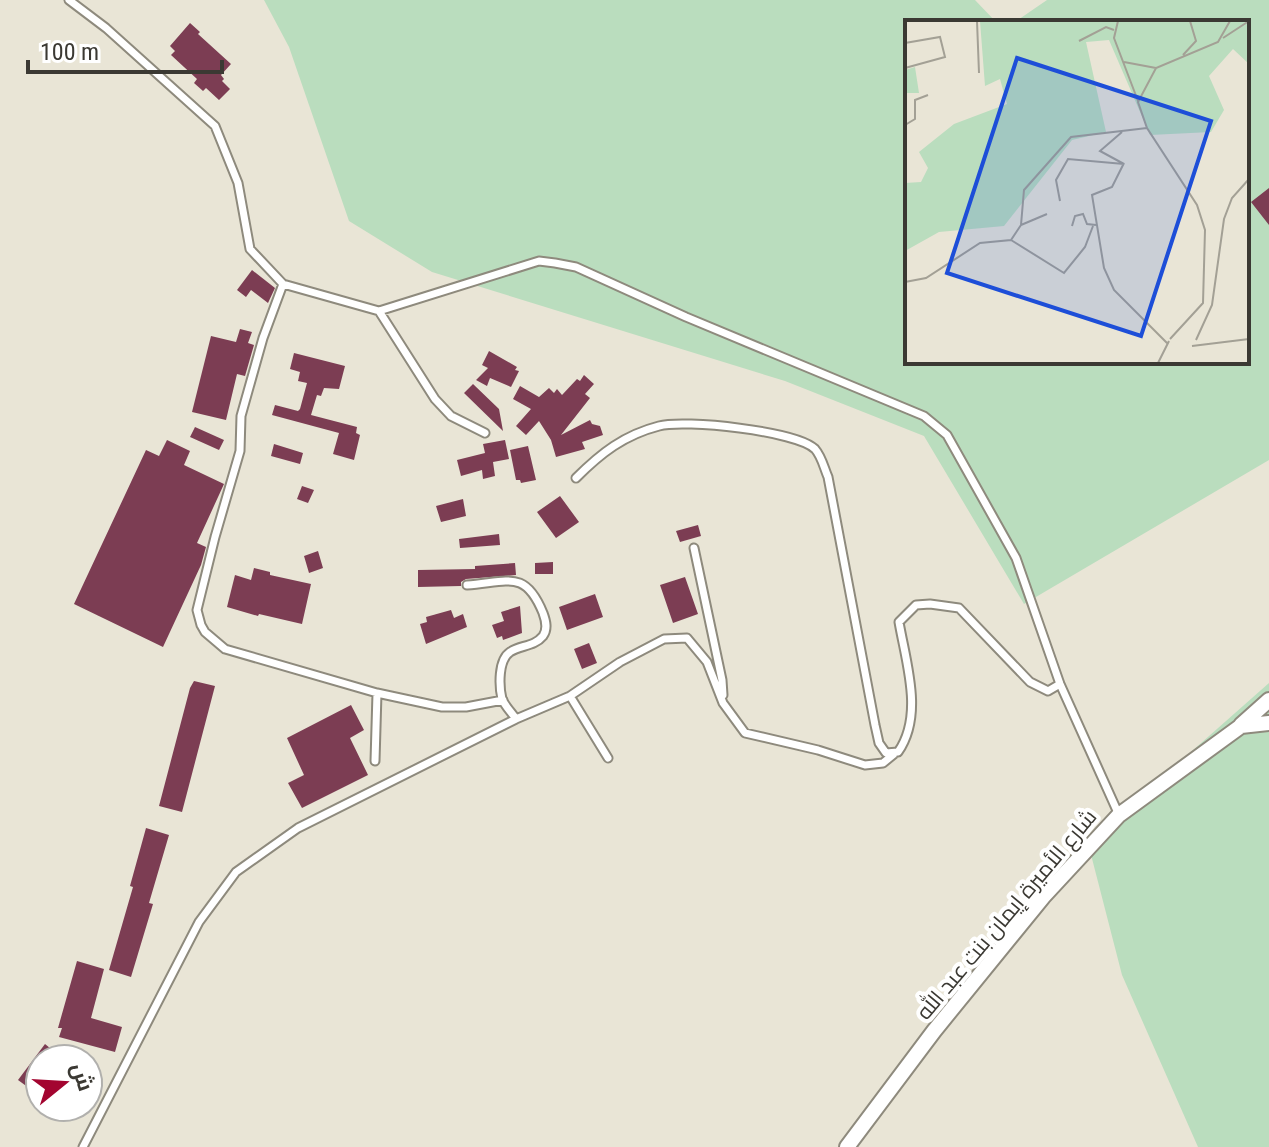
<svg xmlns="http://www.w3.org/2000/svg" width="1269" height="1147" font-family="'Roboto Condensed',Cairo,sans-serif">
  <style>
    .green { fill: #baddbe }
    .building { fill: #7c3d53 }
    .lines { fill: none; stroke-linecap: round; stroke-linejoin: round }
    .service-casing { stroke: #8e8a7d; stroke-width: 11 }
    .minor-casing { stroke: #8e8a7d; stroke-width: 18 }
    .service { stroke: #fff; stroke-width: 7 }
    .minor { stroke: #fff; stroke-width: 14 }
    .labels { text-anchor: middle; stroke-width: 8; stroke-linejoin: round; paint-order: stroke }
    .street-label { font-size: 22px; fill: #3b3933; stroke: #fff }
    .inset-road { fill: none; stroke: #a3a095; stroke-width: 2 }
    .view { fill: #1d4ed8; fill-opacity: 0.15; stroke: #1d4ed8; stroke-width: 4 }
    .inset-edge { fill: none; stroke: #3b3933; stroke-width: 4 }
  </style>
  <rect width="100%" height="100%" fill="#e9e5d6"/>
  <!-- green -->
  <path class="green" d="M264 0H975L996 22H907V362H1247V22H1015L1047 0H1269V460L1024 604 924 436 785 381 432 272 349 221 289 47Z
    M1269 683V1147H1198L1122 975 1088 843Z"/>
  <!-- building -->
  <path class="building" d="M190 23 200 32 198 34 231 64 221 75 224 79 222 81 230 89 219 100 206 88 203 91 194 83 197 79 171 55 175 51 170 46Z
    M1269 188V225L1251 202Z
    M252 270 275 288 268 303 251 290 246 297 237 290Z
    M240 329 252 332 248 343 254 345 245 376 237 374 226 420 192 412 211 336 236 342Z
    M489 351 517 367 515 370 519 371 511 387 490 378 487 386 476 380 488 368 482 365Z
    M294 353 345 366 339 389 324 388 321 396 317 395 311 415 357 427 356 433 360 435 354 460 333 454 339 433 272 415 275 405 298 411 300 409 307 383 298 381 300 372 290 369Z
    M584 375 594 384 585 394 590 398 561 435 590 420 592 424 600 426 603 435 582 442 585 449 556 457 551 440 539 421 526 435 516 426 531 409 513 399 520 386 539 397 549 388 554 393 557 389 562 395 577 379 580 381Z
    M473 384 499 409 503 431 464 393Z
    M195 427 224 440 219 450 190 437Z
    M167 440 190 451 184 465 224 484 197 543 206 547 201 565 163 647 74 604 146 450 159 456Z
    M505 440 509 459 493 462 495 476 483 479 482 470 461 476 457 460 485 453 483 444Z
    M274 444 303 453 300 464 271 456Z
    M528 446 536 480 521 483 520 480H516L510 450Z
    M302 486 314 490 308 503 297 499Z
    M560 496 579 522 556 538 537 512Z
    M463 499 466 516 441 522 436 506Z
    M698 525 701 536 680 542 676 531Z
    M499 534 500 545 460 548 459 539Z
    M318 551 323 568 309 573 304 556Z
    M553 562V574H535V563Z
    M515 563 516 575 466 579 461 582V586L418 587V570L475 569V566Z
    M254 568 270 572V575L311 584 302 624 259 614 258 616 227 607 235 575 251 580Z
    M685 577 698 614 673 623 660 585Z
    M595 594 603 617 567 630 559 607Z
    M520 606 522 633 503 640 502 636 497 638 492 625 504 621 501 612Z
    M451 610 454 618 463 614 467 627 426 644 420 624 427 622 426 617Z
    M589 643 597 663 582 669 574 649Z
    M194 681 215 686 182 812 159 806 190 688Z
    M351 705 364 730 350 738 368 775 302 808 288 783 304 775 287 738Z
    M146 828 169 835 149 903 153 904 131 977 109 970 133 887 130 886Z
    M77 961 104 969 91 1018 122 1027 115 1052 59 1037 62 1028H58Z
    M45 1044 56 1053 52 1059H40V1096L18 1080Z"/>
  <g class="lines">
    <defs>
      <path id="service" d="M69 0 106 28 215 126 238 183 250 249 283 284 379 311 539 261 555 263 576 267 686 317 924 416 947 435 1016 558 1060 684 1119 815
        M283 284 263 338 241 416 240 451 215 537 197 610 201 625 205 632 225 649 377 693 442 707H466L503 700
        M379 311 435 399 451 416 485 433
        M576 478C601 453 624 435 659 426 684 419 797 431 815 449 822 457 824 468 828 477L875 725 879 743 886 753 898 752C924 715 906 663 899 622L916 605 930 604 959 608 1030 682 1048 691 1060 684
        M694 548 722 680 723 695
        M467 585C508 582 525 569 543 613 546 621 548 629 543 636 534 647 520 645 510 652 498 660 499 686 502 699 505 706 512 713 516 719
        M570 696 608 758
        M375 761 377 693
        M83 1147 199 922 236 872 298 828 516 719 570 696 620 662 664 639 687 638 707 662 723 703 745 733 818 750 865 765 883 763 894 754"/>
      <path id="minor" d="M1241 725 1269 700
        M847 1147 934 1031 1043 897 1119 815 1241 726 1269 723"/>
    </defs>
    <!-- service casing -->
    <use href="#service" class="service-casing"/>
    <!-- minor casing -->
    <use href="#minor" class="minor-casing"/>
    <!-- service -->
    <use href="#service" class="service"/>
    <!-- minor -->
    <use href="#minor" class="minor"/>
  </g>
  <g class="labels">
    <!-- street labels -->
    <g class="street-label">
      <text transform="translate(1006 914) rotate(-50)" y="8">شارع الأميرة إيمان بنت عبد الله</text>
    </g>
  </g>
  <!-- overview -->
  <g transform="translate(905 20)">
    <rect width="344" height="344" fill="#e9e5d6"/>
    <path d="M75 1H344V44L328 29 304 56 319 90 306 112 245 115 204 20 181 22 201 112 167 120 99 206 34 212 0 231V163L16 162 23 148 14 132 49 104 102 84 95 59 80 66ZM10 47 14 73H0V50Z" fill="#baddbe"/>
    <path class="inset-road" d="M72 1 74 53M213 1 209 18 233 81M318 18 344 1M174 21 201 7 209 10M0 23 35 17 40 37 0 48M278 35 291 21 285 1M219 42 251 48M0 105 10 99V80L23 75M219 143 207 167 187 175 199 248 209 270 262 323M155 181 151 160 163 139 219 144 195 131 217 112M116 205 142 194M167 206 170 196 178 194 182 204 191 205M106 220 159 253 180 227 188 206M0 262 21 258 75 223 106 220 116 205 119 170 166 117 242 108M265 319 298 283 300 210 292 185 242 108 233 82 251 48 313 22 325 1M291 320 307 285 319 199 327 178 344 159M287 326 344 319M253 343 264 321"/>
    <path class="view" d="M112 38 306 101 236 316 42 253Z"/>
    <rect width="344" height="344" class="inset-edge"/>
  </g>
  <!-- north arrow -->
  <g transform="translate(64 1083) rotate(72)"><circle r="38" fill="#ffffff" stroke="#b1b0ad" stroke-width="2"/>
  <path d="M0-6L14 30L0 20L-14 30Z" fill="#a30530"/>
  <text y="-12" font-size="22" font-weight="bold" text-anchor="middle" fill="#3b3933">ش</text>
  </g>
  <!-- scale -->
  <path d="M28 60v12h194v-12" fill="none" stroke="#3b3933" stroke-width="4"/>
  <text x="40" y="60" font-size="24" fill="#3b3933" stroke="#ffffff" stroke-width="6" paint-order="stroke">100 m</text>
</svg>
